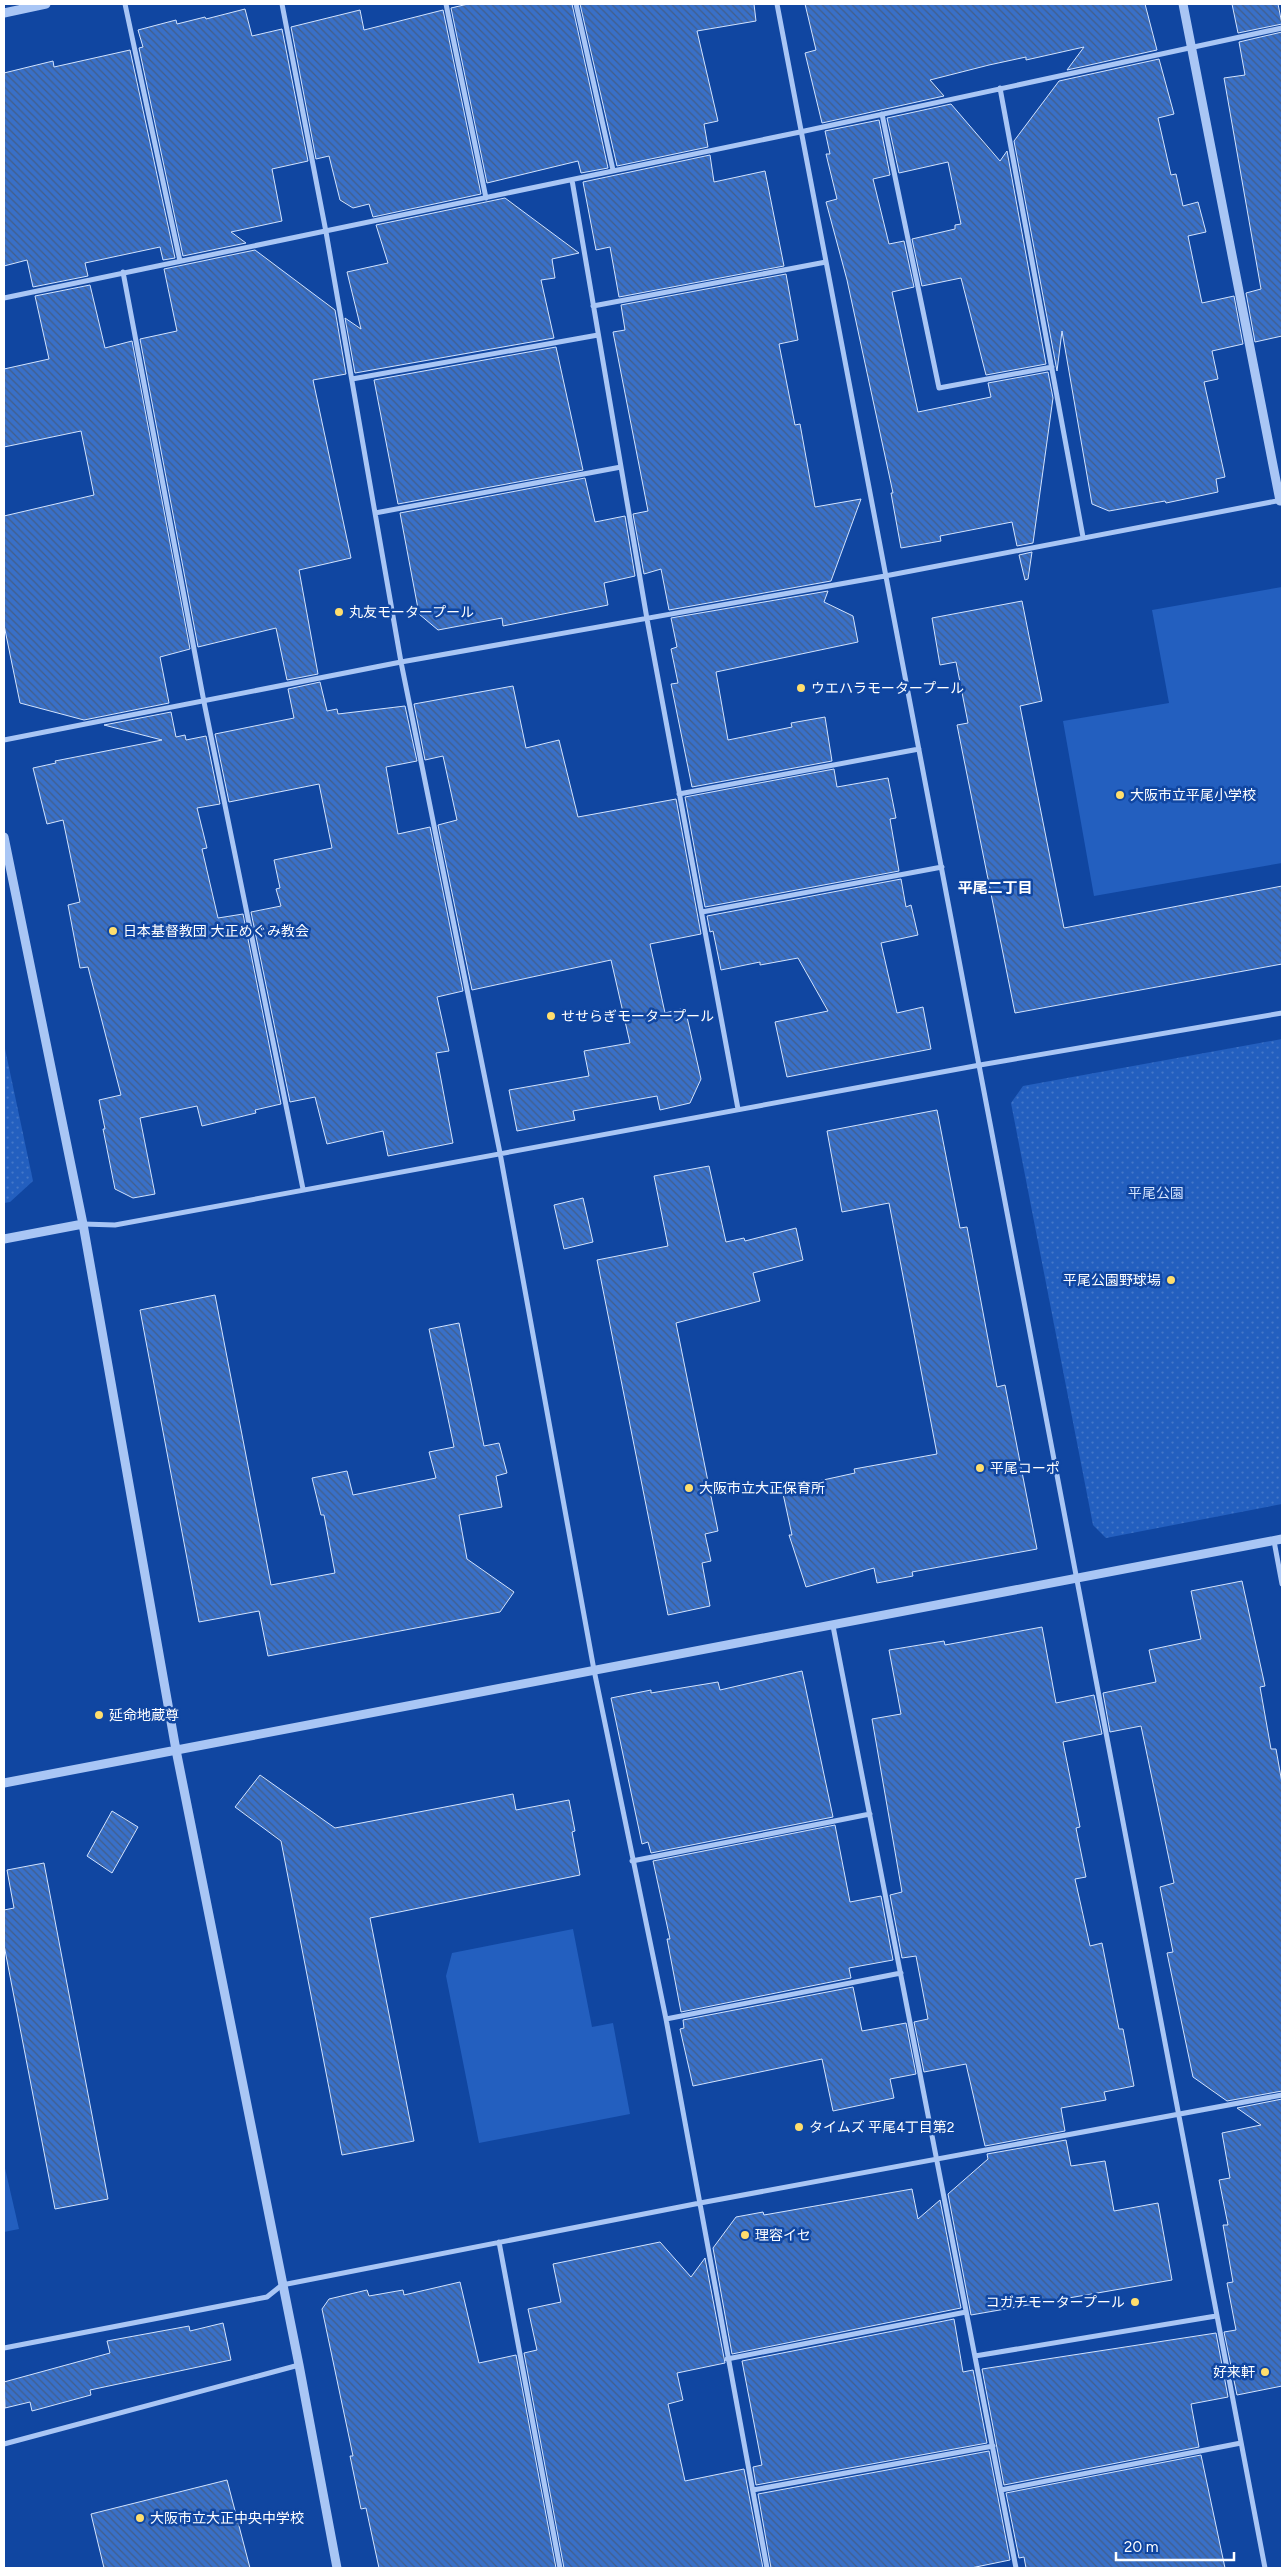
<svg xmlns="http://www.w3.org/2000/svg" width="1286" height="2572" font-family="Figtree,'Noto Sans JP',sans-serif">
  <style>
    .green { fill: #235fbf }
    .park { fill: url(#park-dots) }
    .building { fill: url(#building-back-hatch); stroke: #d2e3fe }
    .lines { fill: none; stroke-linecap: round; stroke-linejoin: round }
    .minor { stroke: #a9c6f5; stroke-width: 5 }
    .tertiary { stroke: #a9c6f5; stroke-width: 9 }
    .poi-dot { fill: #ffde6d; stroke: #1046a1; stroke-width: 2 }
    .labels { text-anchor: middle; stroke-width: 5; stroke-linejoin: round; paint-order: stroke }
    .poi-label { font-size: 14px; fill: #fff; stroke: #1046a1; text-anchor: start }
    .park-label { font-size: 14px; fill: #d2e3fe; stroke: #1046a1 }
    .neighbourhood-label { font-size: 15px; font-weight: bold; fill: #fff; stroke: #1046a1 }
  </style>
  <defs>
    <pattern id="park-dots" width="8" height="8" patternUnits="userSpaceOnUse" patternTransform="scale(1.25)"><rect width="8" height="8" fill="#235fbf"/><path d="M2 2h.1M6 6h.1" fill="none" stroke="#4477c9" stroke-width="1.8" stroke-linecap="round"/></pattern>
    <pattern id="building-back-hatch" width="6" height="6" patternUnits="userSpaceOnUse" patternTransform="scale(1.25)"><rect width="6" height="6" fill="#3970c8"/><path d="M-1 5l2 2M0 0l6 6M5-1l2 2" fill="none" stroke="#425e8a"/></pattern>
  </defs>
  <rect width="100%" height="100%" fill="#1046a1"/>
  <!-- green -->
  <path class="green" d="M1282 587V863L1094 896 1063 721 1169 703 1152 610Z
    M573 1929 592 2027 613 2023 630 2114 479 2143 446 1976 452 1953Z
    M4 2164 19 2229 4 2232Z"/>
  <!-- park -->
  <path class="park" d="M1282 1039V1504L1106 1538 1093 1525 1011 1103 1023 1086Z
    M4 1044 33 1181 10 1202 4 1203Z"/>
  <!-- building -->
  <path class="building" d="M468 4H572L608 168 581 173 578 161 487 183 451 8Z
    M580 4H754L756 21 697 31 718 121 704 124 708 147 617 166Z
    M805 4H1145L1157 50 1067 70 1084 47 1026 60V57L989 65 930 80 944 96 822 123 805 53 816 50Z
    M1232 4H1278L1282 24 1238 33Z
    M245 9 252 36 282 29 308 161 272 169 282 221 231 232 246 243 183 256 139 48 143 47 138 30 176 20 177 24 205 17 206 19Z
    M360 10 364 30 443 10 481 194 373 217 369 204 353 208 340 200 329 156 316 159 291 27Z
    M1282 32V336L1255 342 1246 293 1261 289 1224 78 1245 75 1239 42Z
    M130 50 175 258 163 260 160 247 85 263 88 276 33 287 27 260 4 266V73L53 61 54 67Z
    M1159 59 1174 114 1158 118 1171 175 1176 174 1183 206 1198 202 1206 232 1188 236 1202 303 1234 296 1243 344 1212 351 1218 379 1204 382 1225 477 1216 479 1218 492 1166 503 1165 501 1109 511 1092 504 1062 331 1057 371 1014 141 1059 81Z
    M951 104 1000 161 1007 151 1046 364 986 375 961 278 922 286 912 239 955 229V225L961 224 948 162 899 173 887 118Z
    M879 120 890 175 873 179 889 244 904 241 914 287 892 292 918 412 991 397 988 383 1048 372 1053 398 1033 543 1017 546 1012 522 940 536 941 541 901 548 891 493H893L847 280 826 202 837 199 826 154H830L825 131Z
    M710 155 714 182 765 171 784 266 619 297 610 247 596 250 583 182Z
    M505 198 579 253 552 259 555 278 541 280 554 338 355 373 345 318 361 329 347 272 388 263 376 225Z
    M255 250 335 310 346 374 313 380 351 558 299 570 318 674 287 680 276 628 198 647 140 339 177 331 164 269Z
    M786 274 798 340 779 344 795 425 800 424 815 507 861 499 831 581 669 610 661 569 644 574 633 514 648 511 613 332 625 330 621 305Z
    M90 285 105 348 132 341 190 649 160 657 169 703 84 720 20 703 4 625V516L94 495 81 431 4 447V369L49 359 35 296Z
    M556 347 583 470 398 504 374 380Z
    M585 478 595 522 625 516 635 576 604 583 608 605 503 626 502 618 438 630 419 614 400 513Z
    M1032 552 1028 579 1025 580 1019 555Z
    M828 591 824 602 853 616 858 642 716 672 728 740 792 727 791 723 825 717 832 761 692 787 671 684 678 683 671 649 677 647 671 618Z
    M1022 601 1042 701 1020 706 1064 928 1282 886V964L1015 1013 957 725 968 723 956 662 940 665 932 618Z
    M320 682 327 711 337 709 338 714 405 706 417 761 386 767 398 834 430 827 463 991 437 997 449 1051 436 1053 453 1143 388 1156 383 1131 327 1144 315 1097 290 1102 251 912 281 906 276 889 280 888 274 860 332 848 319 784 229 802 215 734 294 718 288 689Z
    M513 686 526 748 559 740 578 817 676 799 701 934 650 944 665 1013 685 1008 701 1079 690 1103 660 1110 657 1096 573 1111 575 1120 517 1131 509 1090 589 1076 584 1051 630 1043 611 960 472 990 438 825 457 820 443 756 425 760 414 704Z
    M171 712 176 737 185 735 186 740 206 736 220 804 197 808 207 848 202 849 218 918 243 914 281 1104 255 1110 256 1113 202 1126 197 1106 140 1118 155 1194 133 1198 115 1189 103 1129H105L99 1100 121 1095 88 967 80 968 68 905 80 902 63 820 47 824 33 768 56 763 55 761 162 740 104 725Z
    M834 769 837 787 888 778 896 818 890 819 899 871 705 907 685 797Z
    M901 879 906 907 911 905 918 935 881 943 897 1013 923 1007 931 1049 787 1077 775 1022 828 1011 798 958 760 965V962L721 970 713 931 710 932 707 916Z
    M937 1110 960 1228 967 1227 997 1387 1005 1385 1037 1549 912 1572 913 1576 877 1583 874 1568 806 1587 789 1535H792L782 1489 855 1473 854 1469 937 1454 889 1203 842 1212 827 1131Z
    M709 1166 726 1242 744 1238 745 1241 796 1228 803 1260 753 1273 760 1301 676 1323 718 1531 705 1534 711 1561 702 1563 710 1606 668 1615 597 1260 668 1246 654 1176Z
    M583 1198 593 1242 564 1249 554 1205Z
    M215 1295 271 1585 335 1573 324 1515H321L312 1478 347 1471 353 1495 436 1478 429 1452 454 1447 429 1329 459 1323 484 1446 499 1443 507 1473 496 1476 502 1507 459 1515 467 1559 514 1592 500 1612 268 1656 259 1611 199 1622 140 1310Z
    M1242 1581 1265 1686 1260 1687 1271 1749H1276L1282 1783V2091L1227 2101 1193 2077 1167 1953 1173 1952 1160 1887 1174 1883 1141 1726 1110 1732 1103 1693 1156 1682 1149 1650 1201 1639 1191 1591Z
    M1042 1627 1056 1703 1094 1695 1102 1734 1063 1742 1080 1827 1076 1828 1086 1877 1075 1879 1090 1946 1102 1943 1119 2029H1123L1134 2086 1104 2092 1106 2100 1061 2108 1065 2131 985 2146 966 2064 924 2072 914 2022 928 2019 916 1956 902 1958 890 1895 902 1892 872 1719 901 1714 889 1650 944 1641 945 1645Z
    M802 1671 833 1817 651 1853 648 1842 642 1844 611 1698 651 1690V1693L718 1682 720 1690Z
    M260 1775 335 1828 513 1794 516 1810 569 1800 575 1831 572 1832 580 1875 370 1918 414 2141 342 2155 281 1841 235 1807Z
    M112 1811 138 1827 112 1873 87 1856Z
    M835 1825 850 1902 881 1896 893 1960 849 1968 851 1978 681 2012 667 1939H670L653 1861Z
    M44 1863 108 2199 55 2209 4 1945V1910L14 1908 7 1870Z
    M853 1987 862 2031 906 2023 916 2074 890 2079 894 2098 833 2111 822 2059 693 2086 680 2029 684 2028 683 2020Z
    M1282 2099V2386L1237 2395 1224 2332 1236 2330 1227 2283 1233 2282 1223 2225H1228L1219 2180 1230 2178 1222 2133 1261 2125 1237 2108Z
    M1066 2140 1071 2166 1105 2161 1114 2211 1158 2203 1172 2280 971 2315 948 2194 988 2159 987 2154Z
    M912 2189 918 2219 940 2200 961 2308 732 2354 713 2248 736 2217 763 2212 764 2215Z
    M660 2242 691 2277 705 2258 725 2363 677 2373 683 2400 668 2404 685 2481 744 2469 763 2568H564L524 2353 537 2350 528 2309 561 2302 553 2264Z
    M460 2282 479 2363 516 2355 556 2568H379L366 2508 361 2509 350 2456H353L322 2309 329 2299 367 2290 369 2296 403 2290 404 2295Z
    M954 2319 963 2372 973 2370 987 2443 756 2485 753 2467 762 2465 742 2361Z
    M223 2323 231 2360 90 2390 91 2395 32 2411 30 2402 5 2408 4 2382 110 2353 107 2341 189 2326 190 2331Z
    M1216 2333 1228 2397 1191 2404 1199 2447 1004 2485 982 2369Z
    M989 2451 1010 2560 971 2568H771L758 2494Z
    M1201 2455 1225 2568H1026L1024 2557 1019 2558 1006 2493Z
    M227 2480 250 2568H104L91 2514Z"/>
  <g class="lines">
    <!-- minor -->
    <path class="minor" d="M125 4 180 261
      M282 4 326 232 401 662 500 1153 594 1670 666 2019 767 2568
      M446 4 486 198
      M576 4 613 170
      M777 4 1265 2568
      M1000 88 1083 537
      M882 114 939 388 1052 367
      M572 180 647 619 738 1109
      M123 272 204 702 303 1189
      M4 298 800 132 1282 28
      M593 306 826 262
      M352 379 598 335
      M375 513 621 467
      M4 740 401 662 885 576 1282 500
      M679 794 919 749
      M702 912 942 867
      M83 1224 115 1225 980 1065 1282 1013
      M1274 1541 1282 1584
      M833 1626 1016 2568
      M632 1861 870 1814
      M666 2019 901 1973
      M499 2242 560 2568
      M4 2348 267 2297 282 2285 700 2203 1282 2095
      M975 2356 1216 2316
      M727 2359 966 2312
      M4 2444 299 2365
      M753 2490 993 2446
      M1001 2490 1241 2443"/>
    <!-- tertiary -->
    <path class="tertiary" d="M1183 4 1280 501
      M4 13 46 4
      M4 837 83 1224 176 1750 299 2365 337 2568
      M4 1239 83 1224
      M4 1783 1282 1539"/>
  </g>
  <!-- markers -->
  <g class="poi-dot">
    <circle cx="339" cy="612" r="5"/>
    <circle cx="801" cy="688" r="5"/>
    <circle cx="1120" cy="795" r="5"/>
    <circle cx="113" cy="931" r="5"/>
    <circle cx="551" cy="1016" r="5"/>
    <circle cx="1171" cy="1280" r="5"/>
    <circle cx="980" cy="1468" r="5"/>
    <circle cx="689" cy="1488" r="5"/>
    <circle cx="99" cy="1715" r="5"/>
    <circle cx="799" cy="2127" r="5"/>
    <circle cx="745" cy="2235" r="5"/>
    <circle cx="1135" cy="2302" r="5"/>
    <circle cx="1265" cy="2372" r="5"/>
    <circle cx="140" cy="2518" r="5"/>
  </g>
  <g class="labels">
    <!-- poi labels -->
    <g class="poi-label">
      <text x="349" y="617">丸友モータープール</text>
      <text x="811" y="693">ウエハラモータープール</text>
      <text x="1130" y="800">大阪市立平尾小学校</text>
      <text x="123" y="936">日本基督教団 大正めぐみ教会</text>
      <text x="561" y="1021">せせらぎモータープール</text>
      <text x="1161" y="1285" text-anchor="end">平尾公園野球場</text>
      <text x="990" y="1473">平尾コーポ</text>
      <text x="699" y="1493">大阪市立大正保育所</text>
      <text x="109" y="1720">延命地蔵尊</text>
      <text x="809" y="2132">タイムズ 平尾4丁目第2</text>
      <text x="755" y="2240">理容イセ</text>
      <text x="1125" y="2307" text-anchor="end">コガチモータープール</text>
      <text x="1255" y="2377" text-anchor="end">好来軒</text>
      <text x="150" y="2523">大阪市立大正中央中学校</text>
    </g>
    <!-- park labels -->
    <g class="park-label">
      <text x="1156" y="1198">平尾公園</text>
    </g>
    <!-- neighbourhood labels -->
    <g class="neighbourhood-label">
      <text x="995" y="893">平尾二丁目</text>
    </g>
  </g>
  <!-- border -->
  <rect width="1286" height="2572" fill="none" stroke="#ffffff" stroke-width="10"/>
  <!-- scale -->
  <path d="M1116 2552v8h118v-8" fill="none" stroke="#ffffff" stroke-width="2.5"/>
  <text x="1124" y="2552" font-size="15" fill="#ffffff" stroke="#1046a1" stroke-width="4" paint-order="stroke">20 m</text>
</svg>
